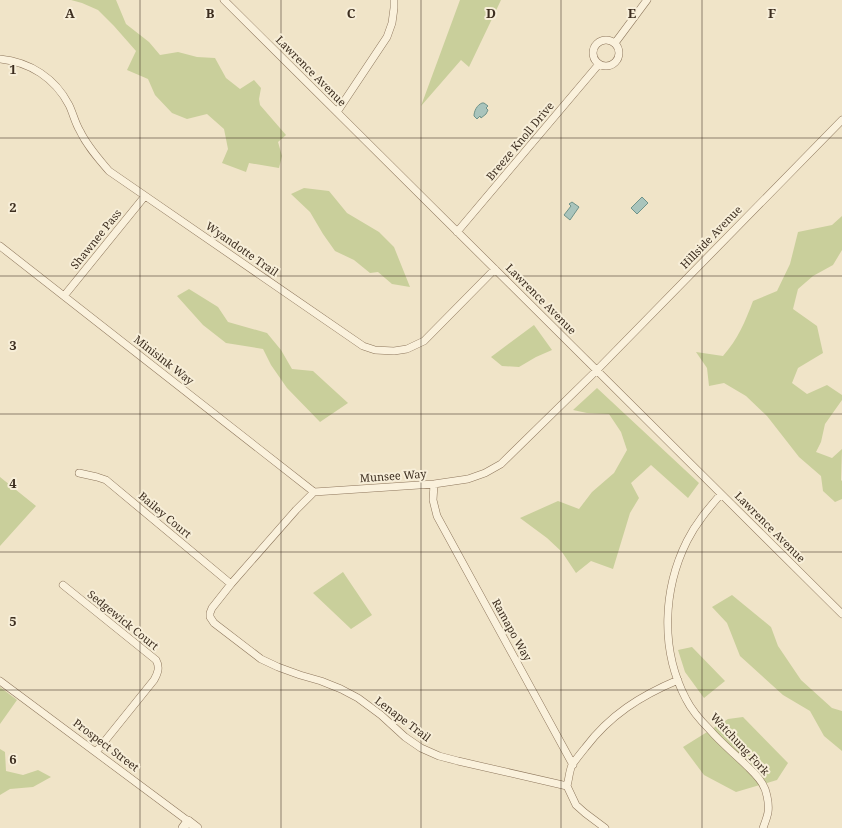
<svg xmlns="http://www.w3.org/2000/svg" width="842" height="828" font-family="'Noto Serif',serif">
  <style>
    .green { fill: #c9cf9b }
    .water { fill: #a9c4bc; stroke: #6f938a }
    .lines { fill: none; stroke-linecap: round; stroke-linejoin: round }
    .minor-casing { stroke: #8d765c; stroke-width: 8 }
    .tertiary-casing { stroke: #8d765c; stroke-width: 10 }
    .minor { stroke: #faf1dc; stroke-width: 7 }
    .tertiary { stroke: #faf1dc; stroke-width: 9 }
    .grid { fill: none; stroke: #3d2e20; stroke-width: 1; stroke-opacity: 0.55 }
    .labels { text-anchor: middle; stroke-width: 4; stroke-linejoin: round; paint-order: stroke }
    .street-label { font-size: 11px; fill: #3d2e20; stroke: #f7eed8 }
    .grid-label { font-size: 13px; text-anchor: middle; font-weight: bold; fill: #3d2e20; stroke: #f7eed8; stroke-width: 4; stroke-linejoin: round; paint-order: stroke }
  </style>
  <rect width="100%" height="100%" fill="#f0e4c8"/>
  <!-- green -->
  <path class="green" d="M71 0H116L126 24 149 42 160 55 178 52 197 57 215 58 226 78 240 89 254 80 261 88 259 99 260 105 286 135 278 142 282 156 279 168 249 163 246 172 222 163 228 149 224 129 207 114 187 119 172 113 155 95 148 79 127 70 136 51 114 26 98 10 82 3Z
    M460 0H501L469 67 461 60 421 106Z
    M304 188 329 191 347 213 379 232 394 247 410 287 392 284 378 272 370 273 354 260 335 251 323 234 310 212 291 194Z
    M842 216V250L833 265 813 276 798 289 793 309 817 326 823 353 798 368 792 383 807 394 827 385 842 395V400L825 424 821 442 816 452 832 458 842 449 841 480 842 481V499L835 502 823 491 821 476 799 457 767 416 746 396 724 383 709 386 707 368 696 352 723 356C738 339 745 322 753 301L777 291 790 264 798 232 832 225Z
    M189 289 218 307 228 322 267 333 281 350 292 369 313 371 348 403 320 422 287 388 271 365 263 349 226 343 203 325 177 296Z
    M534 325 552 350 536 357 519 367 502 366 491 357Z
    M597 388 699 483 688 498 651 465 631 483 639 498 630 513 613 569 591 561 576 573 562 552 547 538 520 518 558 501 579 509 592 492 614 473 627 450 621 432 609 414 587 413 573 410Z
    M0 477 36 506 0 546Z
    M343 572 372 615 351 629 313 593Z
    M732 595 771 627 778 646 801 680 832 708 842 711V751L824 736 810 711 783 695 740 656 727 623 712 607Z
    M692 647 725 681 704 698 685 672 678 650Z
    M0 687 17 700 0 724Z
    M743 717 788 763 777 780 736 792 704 775 683 747 728 719Z
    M0 749 5 752 6 771 23 775 38 770 51 777 33 787 10 789 0 795Z"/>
  <!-- water -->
  <path class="water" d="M482 103H484L488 106 486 108 488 110 486 114 481 118 480 116 477 119 474 116C474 111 477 105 482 103Z
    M642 197 648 203 637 214 631 208Z
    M572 202 579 207 570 220 564 215 571 206 569 204Z"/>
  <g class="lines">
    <defs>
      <path id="minor" d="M224 0 842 614
        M593 53a13 13 0 1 1 26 0a13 13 0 1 1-26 0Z
        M615 43 647 0
        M0 59C30 62 55 78 69 105 73 113 75 123 80 131 87 146 98 158 109 171L363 346 375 350 394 351 407 349 424 341 495 269
        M337 112 387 37 392 23 394 8V0
        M457 232 599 64
        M0 246 314 492
        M64 296 145 196
        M79 473 97 477 106 480 231 584
        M434 484 433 500 437 516 573 765
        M721 494C708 509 696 523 687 541 663 589 660 650 686 699 691 709 702 722 710 730 721 743 735 754 747 766 753 772 761 779 764 787 766 790 766 793 767 796 770 810 768 815 763 828
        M63 585 156 660C160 667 158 673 154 680L96 752
        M0 681 188 821
        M567 786C569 779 569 772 572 765 576 759 581 753 585 748 610 715 640 696 678 680
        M605 828 585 813 576 805 567 786 458 761 439 756 421 748 405 737 381 715 358 698 341 689 321 681 300 675 278 667 261 659 214 623 210 617V613L212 608 231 584 296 510 314 492 434 484 468 479 485 473 501 464 597 370 842 120"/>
      <path id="tertiary" d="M183 828 188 821 197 828"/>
    </defs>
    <!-- minor casing -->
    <use href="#minor" class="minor-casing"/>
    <!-- tertiary casing -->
    <use href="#tertiary" class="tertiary-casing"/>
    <!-- minor -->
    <use href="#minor" class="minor"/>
    <!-- tertiary -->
    <use href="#tertiary" class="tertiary"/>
  </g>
  <!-- grid -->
  <path class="grid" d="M140 0V828M281 0V828M421 0V828M561 0V828M702 0V828M0 138H842M0 276H842M0 414H842M0 552H842M0 690H842"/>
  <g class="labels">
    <!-- street labels -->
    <g class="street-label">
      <text transform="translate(311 71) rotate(45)" y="4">Lawrence Avenue</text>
      <text transform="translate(520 141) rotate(-50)" y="4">Breeze Knoll Drive</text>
      <text transform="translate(711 237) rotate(-46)" y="4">Hillside Avenue</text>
      <text transform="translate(96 239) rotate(-51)" y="4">Shawnee Pass</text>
      <text transform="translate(242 249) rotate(35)" y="4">Wyandotte Trail</text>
      <text transform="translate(541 299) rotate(45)" y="4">Lawrence Avenue</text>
      <text transform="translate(164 360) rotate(38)" y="4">Minisink Way</text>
      <text transform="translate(393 476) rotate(-4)" y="4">Munsee Way</text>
      <text transform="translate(165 515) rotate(40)" y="4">Bailey Court</text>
      <text transform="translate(770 527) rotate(45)" y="4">Lawrence Avenue</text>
      <text transform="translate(123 620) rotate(39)" y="4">Sedgewick Court</text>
      <text transform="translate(512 630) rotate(61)" y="4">Ramapo Way</text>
      <text transform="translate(403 719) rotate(37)" y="4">Lenape Trail</text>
      <text transform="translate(740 744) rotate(47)" y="4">Watchung Fork</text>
      <text transform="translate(106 745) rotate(37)" y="4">Prospect Street</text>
    </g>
  </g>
  <g class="grid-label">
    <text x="70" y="18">A</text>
    <text x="210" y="18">B</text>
    <text x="351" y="18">C</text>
    <text x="491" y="18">D</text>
    <text x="632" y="18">E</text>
    <text x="772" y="18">F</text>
    <text x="13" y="74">1</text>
    <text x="13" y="212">2</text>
    <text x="13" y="350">3</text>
    <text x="13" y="488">4</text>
    <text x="13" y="626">5</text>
    <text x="13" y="764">6</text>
  </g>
</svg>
